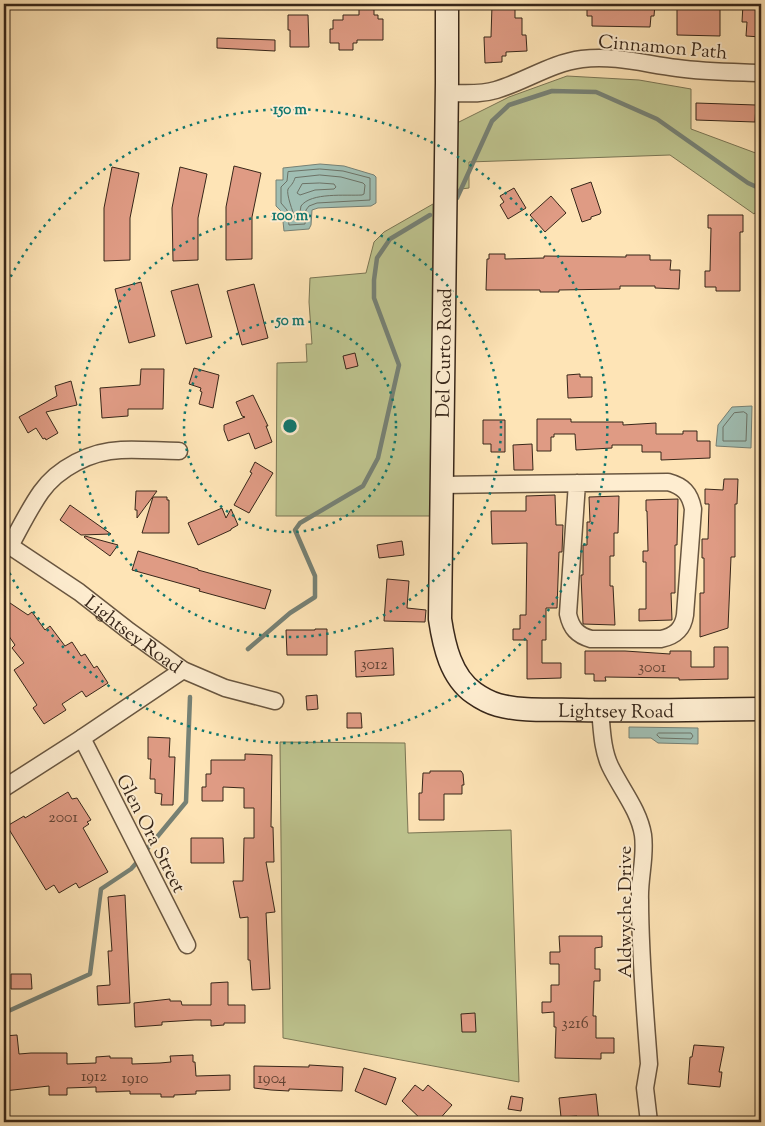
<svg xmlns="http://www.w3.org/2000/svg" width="765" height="1126" font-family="'Sorts Mill Goudy',serif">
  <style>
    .green { fill: #bec48f; stroke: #7a7554 }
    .water { fill: #a0beb3; stroke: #768175 }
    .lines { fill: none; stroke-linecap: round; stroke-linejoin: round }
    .shore { stroke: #6c7266; stroke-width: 1 }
    .stream { stroke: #768175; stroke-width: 4.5 }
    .building { fill: #df9b84; stroke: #372619 }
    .street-casing { stroke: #695640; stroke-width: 19 }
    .secondary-casing { stroke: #372619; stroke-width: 25 }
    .street { stroke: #feedd0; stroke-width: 16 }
    .secondary { stroke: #feedd0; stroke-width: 22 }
    .ring { fill: none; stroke: #0f766e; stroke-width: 2.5; stroke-dasharray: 2.5 5 }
    .labels { text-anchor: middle; stroke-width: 4; stroke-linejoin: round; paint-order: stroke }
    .number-label { font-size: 16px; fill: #614334 }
    .street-label { font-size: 19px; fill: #372619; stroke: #feedd0 }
    .centre { fill: #0f766e; stroke: #feedd0; stroke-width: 2.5 }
    .ring-label { font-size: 15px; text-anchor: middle; font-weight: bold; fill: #0f766e; stroke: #feedd0; stroke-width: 4; stroke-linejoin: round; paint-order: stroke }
  </style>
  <rect width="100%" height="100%" fill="#fee4b6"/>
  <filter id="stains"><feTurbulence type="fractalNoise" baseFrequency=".004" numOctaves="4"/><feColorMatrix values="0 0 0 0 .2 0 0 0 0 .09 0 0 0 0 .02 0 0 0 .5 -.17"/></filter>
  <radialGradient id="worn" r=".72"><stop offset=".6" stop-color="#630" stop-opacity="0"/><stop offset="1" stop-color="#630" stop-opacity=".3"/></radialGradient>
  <!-- green -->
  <path class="green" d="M567 76 639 80 691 89V129L761 155V206L754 214 670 155 469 162V188L453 190 455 124 509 97Z
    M433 204V516H276L277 363 307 362 306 344H312L309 302 310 278 366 273 374 242 384 232Z
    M280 742 405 743 408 833 511 830 519 1082 283 1038Z"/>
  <!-- water -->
  <path class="water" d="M320 164 344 166 374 175 376 177V203L371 206 318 208 312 210 311 225 309 229 284 231 282 212 276 206V180H283V168Z
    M752 406 751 448 716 446 718 425 732 407Z
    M629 727 698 728V744L658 743 651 738H629Z"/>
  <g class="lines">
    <!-- shore -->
    <path class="shore" d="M320 169 343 171 370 178V200L317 203 309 206 306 210 305 224 289 225 287 210 281 203V187L287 181 288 172Z
      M320 175 341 177 363 183 365 185 364 194 362 195C346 196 311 192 301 206L299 218H295C293 212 286 194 288 189 291 185 293 184 295 178Z
      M320 183 334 184 336 187 334 189 315 190 300 195 297 193 302 184Z
      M744 412 747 414 746 441H723V427L734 413Z
      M659 733H691L693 736 691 739 660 738 657 735Z"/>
    <!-- stream -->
    <path class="stream" d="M457 198 492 121 509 105 552 91 596 92 657 119 748 183 761 189
      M248 649 290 613 315 597V576L295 530 300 523 363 486 378 458 399 365 374 298V280L377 258 390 239 430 215
      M143 854 186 802 190 697
      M4 1013 90 974 101 889 131 869 139 860"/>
  </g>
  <!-- building -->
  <path class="building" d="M495 4H515V18H522V35H526L527 51 506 52V56H502V62L485 63 484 37H491L492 5Z
    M587 4H655L654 16H651L650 27 592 26V16H587Z
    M677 4H720V36L677 35Z
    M743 4H761V37L746 36 747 22H742Z
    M359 5H374V15H378V19H383V40H357V43H353V50H339V43H330V29H333V20H343V15H359Z
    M288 15H308L309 47H290V30H288Z
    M217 38 275 40V51L217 48Z
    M696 103 756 105 755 122 696 120Z
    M234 166 261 173 252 217V259L226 260V207Z
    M112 167 139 173 130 218V260L104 261V208Z
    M180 167 207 174 198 218V260L173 261 172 208Z
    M591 182 601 212 600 214 591 217V219L582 222 571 189Z
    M514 188 526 208 508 219 500 205 504 202 500 196Z
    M551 196 566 213 545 232 530 215Z
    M708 215H743V232H740V291H716V287H705V271H710L711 228H708Z
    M489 254H505V259L544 258V256L626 257V255H650V260H671L670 270H680L679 289 655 288V286H620V289L559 290V292H540V290H486L487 259H489Z
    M141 282 155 336 129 343 115 289Z
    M198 284 212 337 186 344 171 291Z
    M254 284 268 338 242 345 227 291Z
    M355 353 358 366 346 369 343 356Z
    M194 368 219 375 213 408 199 404 202 392 200 391 201 388 189 384Z
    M141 369H164L163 409H128V416L102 418 100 388 140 385Z
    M580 374V377H592V397L568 398 567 375Z
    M71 381 77 405 46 412 58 433 46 440 45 438 43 439 36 428 28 433 19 417 57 396 55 386Z
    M253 395 268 426H266L272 442 255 449 249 433 228 441 224 430V425L245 417 242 416 236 402Z
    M537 419H571V422H623V425L656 423V434H683V431H697V441H710V458L661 460V452H642V445H612V448L576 450 575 434H554V437H551V451H537Z
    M483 420H505V452H491V444H483Z
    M532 444 533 470H514L513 445Z
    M255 462 273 473 249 513 234 505 252 473 250 472Z
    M724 479H738L737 504H735V557H731L728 628 700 637V593H704V558H702V539H708L709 504H705V489L723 490Z
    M136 491H157L137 518V510H135Z
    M555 495 556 525H563L562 552H559L557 608H546V640H542V663H561V678L527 679V640H513V629H520V615H526L527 543 492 544 491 511H526V496Z
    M619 496 618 533H614V556H610V586H613L615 625 583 624 581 575H583V545H587V522H590L589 497Z
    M153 497H167V500H169V533H142Z
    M678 499 677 545H675V593H671L672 620 639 621V609H646V562H643V551H648L647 511H646V500Z
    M70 505 111 534 81 535 60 520Z
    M222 508 226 518 231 509 238 525 231 529V530L198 545 188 523Z
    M85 536 118 545 110 556 84 537Z
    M402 541 404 555 379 558 377 545Z
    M138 551 198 569V570L271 590 265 609 199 591 200 589 132 570Z
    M387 579 409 581 407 608 426 610 425 622 384 621Z
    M4 599 28 615 32 612 45 630 50 626 65 646 72 642 81 656 85 654 94 668 97 666 108 683 86 697 82 691 62 704 66 710 44 724 33 708 37 705 14 670 24 663 12 648 15 645 4 629Z
    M315 629H327V655H287L286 630H315Z
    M714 647H728V679L679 680V678L605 677 606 681H594V674H585V651H625L670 654V651H691V667H714Z
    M393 648 394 675 356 677 355 651Z
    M317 695 318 709 307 710 306 696Z
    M347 713H361L362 728H347Z
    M148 737 170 738 169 757H175L173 805H161L162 794 155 793V779H150L151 759H148Z
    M245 754 272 755 271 827H273L274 862H266L275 912 266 913 270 989 252 990 250 960H248V917L240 918 233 881H243L244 838H254V808H244V788L223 787V801H202V787H206V774H211V760H245Z
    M430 771H461L463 774 464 785H462V794H444V820H419V793H422L423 773H430Z
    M68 792 72 799 77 798 91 820 87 822 89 824 83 828 108 872 79 888 76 883 59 893 54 885 46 890 7 826 24 816 25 818Z
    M191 838H223L224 863H191Z
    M125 895 130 1003 98 1005 97 986 110 985 108 951H112L108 897Z
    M559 936H602V947L595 948V969H600V981H594L593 1016H596V1038H614V1053H601V1059L555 1058 556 1027H554V1012L542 1013V1002H551V985H559V964H550V952H560Z
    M11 974H31L32 989H11Z
    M228 982V1005H245V1023H224V1025L211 1026V1020H195L162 1022V1025L135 1027 134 1003 170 999V1001H181L182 1005H211V983Z
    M475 1013 476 1032H462L461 1014Z
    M17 1035 19 1054 31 1053H67V1064L96 1063V1057L110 1056V1058H132V1064L160 1063 171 1062 170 1056 193 1055V1062H195L196 1076 230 1075V1090L196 1091V1094L174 1095V1097H161V1094H130V1091L96 1092V1087L67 1088V1095H49V1086L4 1091V1036Z
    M694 1045 724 1047 719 1072H722L720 1087 688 1084 690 1057H692Z
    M309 1065 343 1067 342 1091 289 1089V1091L271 1090 254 1088V1066L309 1067Z
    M364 1068 396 1078 386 1105 355 1091Z
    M415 1085 423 1091 428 1085 452 1105 437 1122H424L402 1101Z
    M596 1094 599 1122H578L577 1116 561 1117 559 1098Z
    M511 1096 523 1098 521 1111 508 1109Z"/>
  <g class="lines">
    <defs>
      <g id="street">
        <path d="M447 93C463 93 480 95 496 90 526 81 551 63 582 59 615 55 645 64 677 68 705 72 733 72 761 73"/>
        <path d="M442 485 668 482C683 486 690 493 693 509L685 615C683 629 675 636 661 639H591C577 635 571 628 568 614L577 483"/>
        <path id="s1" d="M4 544 10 546 79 592 129 631 183 670 225 688 275 701"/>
        <path d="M10 546C20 528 29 509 41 492 58 468 91 451 121 450 140 449 160 451 179 451"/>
        <path d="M600 710C602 729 602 749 610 766 621 789 639 810 643 835 646 857 639 878 640 900 640 955 645 1010 649 1064L645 1088 649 1122"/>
        <path d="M82 738 187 945"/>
        <path d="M4 788 82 738 183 670"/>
      </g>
      <g id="secondary">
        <path id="s2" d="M447 4V83L440 619C444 646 451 677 474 693 481 698 491 703 498 705 524 712 552 709 578 710 639 711 700 710 761 709"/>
      </g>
    </defs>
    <!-- street casing -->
    <use href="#street" class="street-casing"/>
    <!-- secondary casing -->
    <use href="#secondary" class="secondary-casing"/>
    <!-- street -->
    <use href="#street" class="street"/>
    <!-- secondary -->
    <use href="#secondary" class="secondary"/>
  </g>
  <!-- distance rings -->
  <g class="ring">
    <circle cx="290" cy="426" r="106"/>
    <circle cx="290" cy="426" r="211"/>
    <path d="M4 290A317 317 0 1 1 4 562"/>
  </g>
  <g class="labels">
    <!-- number labels -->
    <g class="number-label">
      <text x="374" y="669">3012</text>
      <text x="652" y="672">3001</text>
      <text x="63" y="822">2001</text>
      <text x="575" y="1028">3216</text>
      <text x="94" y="1081">1912</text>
      <text x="135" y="1083">1910</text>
      <text x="272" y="1083">1904</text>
    </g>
    <!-- street labels -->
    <g class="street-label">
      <text transform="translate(663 46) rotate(5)" y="7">Cinnamon Path</text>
      <text transform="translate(443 353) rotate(-89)" y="7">Del Curto Road</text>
      <text dy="7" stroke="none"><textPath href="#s1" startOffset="158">Lightsey Road</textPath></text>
      <text dy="7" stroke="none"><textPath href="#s2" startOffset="844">Lightsey Road</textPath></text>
      <text transform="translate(152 833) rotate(63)" y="7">Glen Ora Street</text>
      <text transform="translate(624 912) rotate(-90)" y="7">Aldwyche Drive</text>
    </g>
  </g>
  <circle cx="290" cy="426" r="8" class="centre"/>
  <g class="ring-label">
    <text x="290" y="114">150 m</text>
    <text x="290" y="220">100 m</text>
    <text x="290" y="325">50 m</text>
  </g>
  <!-- margin -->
  <rect width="765" height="1126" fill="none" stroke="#fee4b6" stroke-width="20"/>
  <rect x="5" y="5" width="755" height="1116" fill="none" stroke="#372619" stroke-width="2.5"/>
  <rect x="10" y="10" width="745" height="1106" fill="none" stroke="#372619"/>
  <rect width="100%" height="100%" filter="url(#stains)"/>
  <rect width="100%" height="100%" fill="url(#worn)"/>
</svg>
